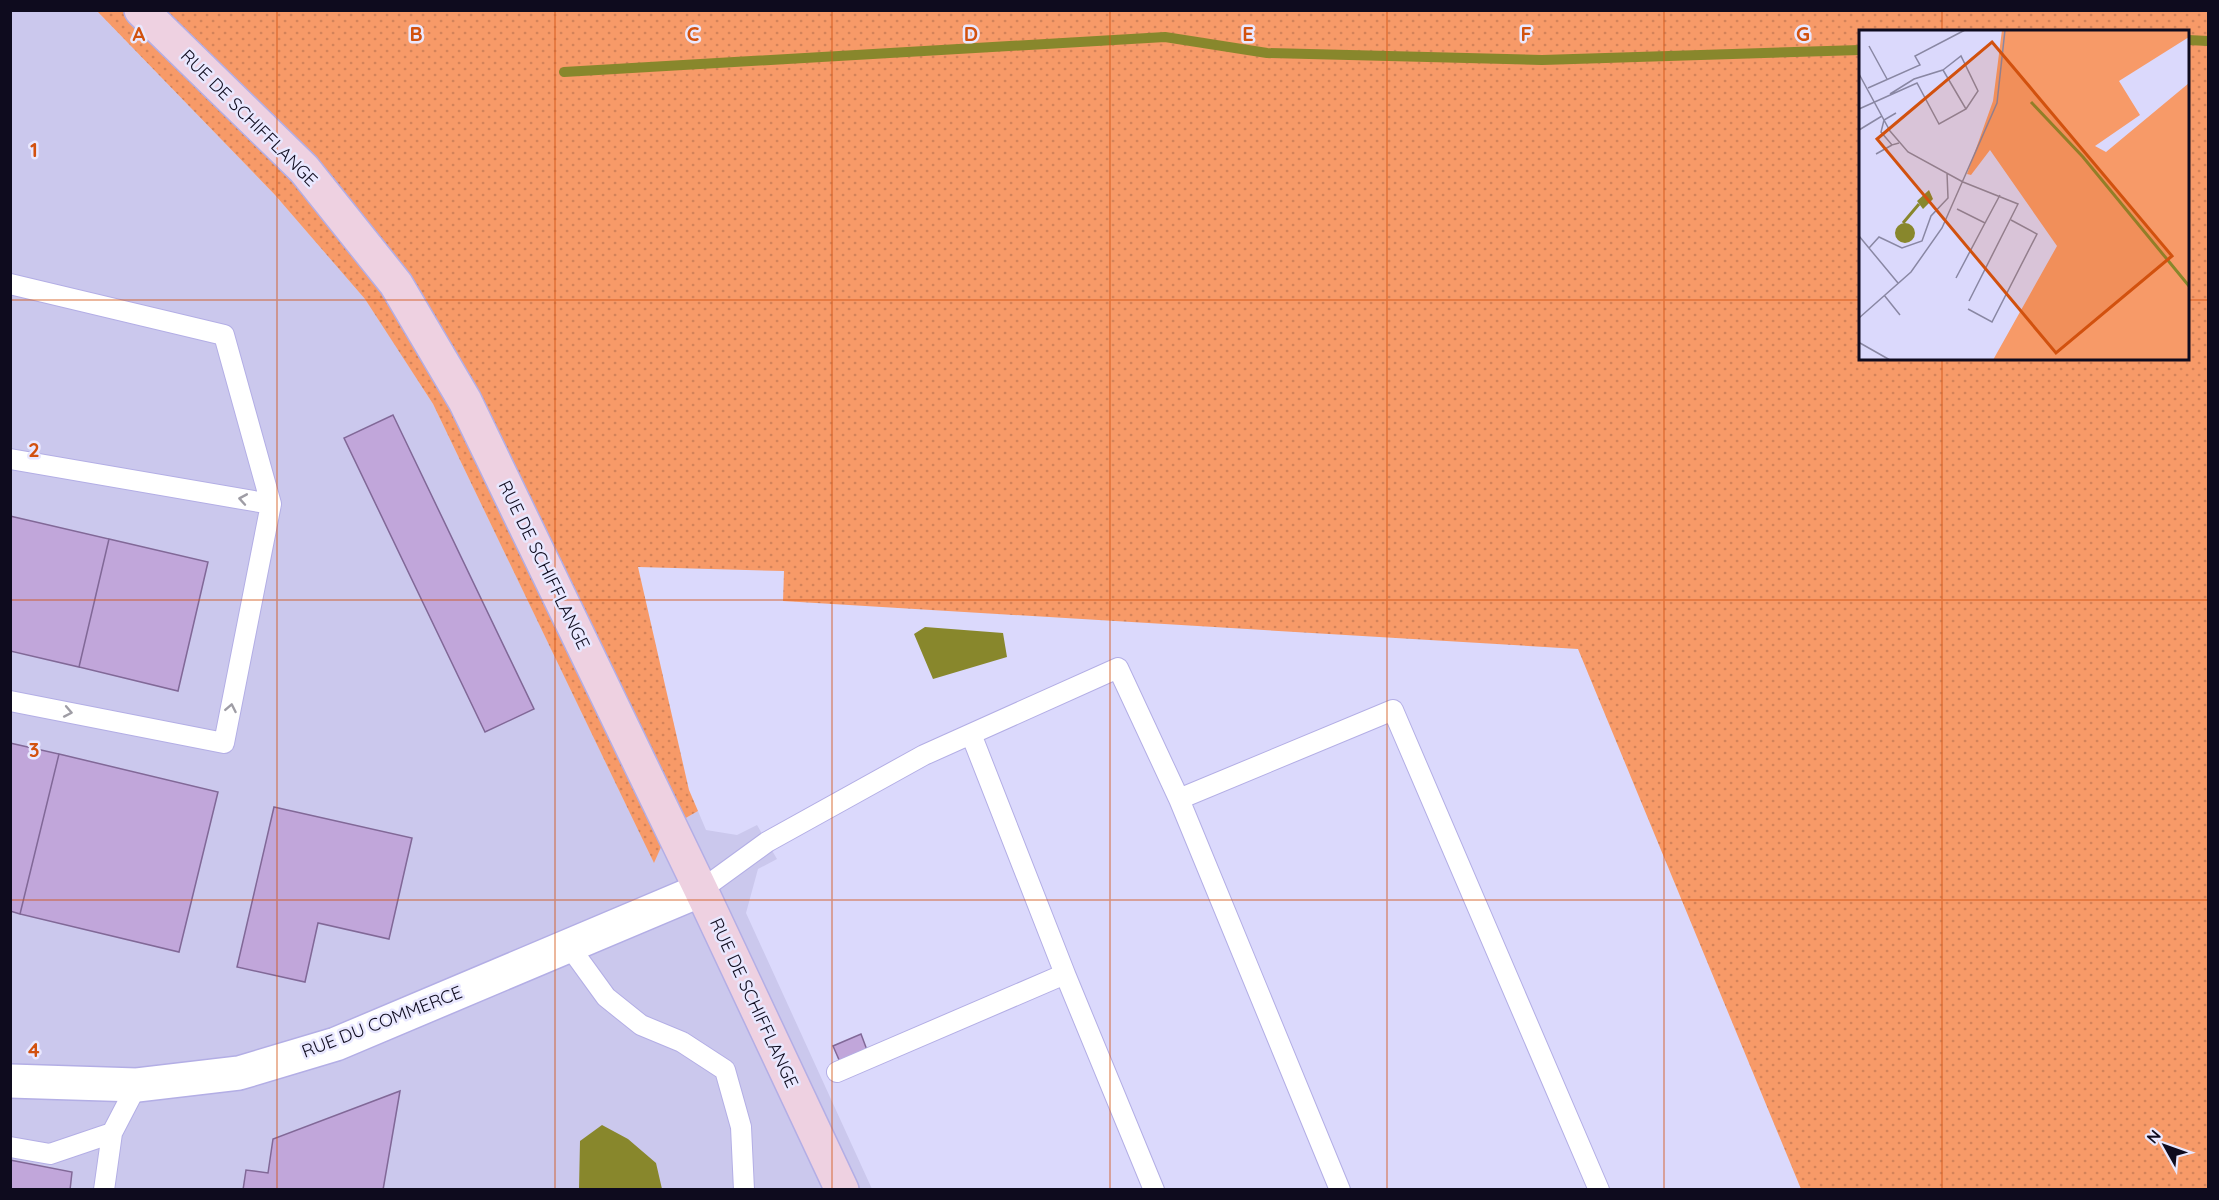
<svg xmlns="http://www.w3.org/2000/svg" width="2219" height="1200" font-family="Quicksand,sans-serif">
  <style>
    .built { fill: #cbc8ed }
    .grass { fill: url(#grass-dots); fill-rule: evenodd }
    .water { fill: #88872c }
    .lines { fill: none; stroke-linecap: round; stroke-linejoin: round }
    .stream { stroke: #88872c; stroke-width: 10 }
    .building { fill: #c1a6da; stroke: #816897; stroke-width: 1.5 }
    .service-casing { stroke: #b3aee5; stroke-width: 22 }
    .minor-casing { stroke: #b3aee5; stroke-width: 36 }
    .secondary-casing { stroke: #b3aee5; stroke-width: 36 }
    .service { stroke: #fff; stroke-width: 20 }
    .minor { stroke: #fff; stroke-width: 33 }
    .secondary { stroke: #eed1e1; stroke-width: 33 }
    .oneway { stroke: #9f9da5 }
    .grid { fill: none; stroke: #d2510e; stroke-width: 1.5; stroke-opacity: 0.55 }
    .labels { text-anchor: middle; stroke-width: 5; stroke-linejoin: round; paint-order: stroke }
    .street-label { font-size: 18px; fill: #0e0b1e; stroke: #e9e8ff }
    .inset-river { fill: none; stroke: #88872c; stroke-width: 3 }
    .inset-road { fill: none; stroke: #8987a3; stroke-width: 1.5 }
    .view { fill: #d2510e; fill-opacity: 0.15; stroke: #d2510e; stroke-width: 3 }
    .inset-edge { fill: none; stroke: #0e0b1e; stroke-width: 3 }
    .grid-label { font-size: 20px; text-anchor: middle; font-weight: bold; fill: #d2510e; stroke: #e9e8ff; stroke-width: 5; stroke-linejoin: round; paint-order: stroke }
  </style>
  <defs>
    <pattern id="grass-dots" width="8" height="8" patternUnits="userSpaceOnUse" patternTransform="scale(1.5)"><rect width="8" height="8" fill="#f79a68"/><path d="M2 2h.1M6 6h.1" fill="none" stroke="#d3835a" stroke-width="1.8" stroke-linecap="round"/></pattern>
  </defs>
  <rect width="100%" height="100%" fill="#dbd9fc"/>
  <!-- built -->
  <path class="built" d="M10 11H97L275 195 365 298 433 404 654 862 670 827 698 811 706 830 737 835 757 825 777 859 758 869 746 913 872 1189H11Z"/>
  <!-- grass -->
  <path class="grass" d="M97 11H2208V1189H1801L1578 649 783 601 784 571 638 567 689 790 698 811 670 827 654 863 433 404 365 299 275 195ZM1860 32H2188V358H1860Z"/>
  <!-- water -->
  <path class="water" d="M925 627 1003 633 1007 657 933 679 914 634Z
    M602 1125 628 1139 656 1163 662 1189H579L580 1141Z"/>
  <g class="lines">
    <!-- stream -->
    <path class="stream" d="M2188 40 2208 41
      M564 72 1165 37 1267 53 1542 60 1860 50"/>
  </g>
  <!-- building -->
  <path class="building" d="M393 415 534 709 485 732 344 438Z
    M10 516 109 539 79 667 10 651Z
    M109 539 208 562 178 691 79 667Z
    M10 743 59 754 20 914 10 911Z
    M59 754 218 792 179 952 20 914Z
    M274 807 412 838 389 939 318 923 305 982 237 967Z
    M861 1034 867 1050 840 1062 833 1046Z
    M400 1091 383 1190H243L246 1170 268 1173 273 1139Z
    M10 1160 72 1172 70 1190H10Z"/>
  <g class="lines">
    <defs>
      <path id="service" d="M10 284 224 335 271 504
        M10 459 271 504 224 743 10 701
        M1179 799 1393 710 1599 1190
        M701 890 767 842 924 755 1118 668 1179 799 1340 1190
        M569 946 606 997 641 1025 682 1042 725 1070 741 1127 744 1190
        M1065 974 1154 1190
        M837 1072 1065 974 971 734
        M10 1147 50 1154 112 1133 137 1085
        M104 1190 112 1133"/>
      <path id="minor" d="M10 1081 137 1085 239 1073 336 1044 701 890"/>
      <path id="secondary" d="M141 10 304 169 396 284 465 401 701 890 842 1190"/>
    </defs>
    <!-- service casing -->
    <use href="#service" class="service-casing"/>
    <!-- minor casing -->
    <use href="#minor" class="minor-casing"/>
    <!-- secondary casing -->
    <use href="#secondary" class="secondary-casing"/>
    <!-- service -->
    <use href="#service" class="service"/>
    <!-- minor -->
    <use href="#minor" class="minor"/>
    <!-- secondary -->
    <use href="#secondary" class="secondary"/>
  </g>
  <!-- one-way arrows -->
  <defs><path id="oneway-chevron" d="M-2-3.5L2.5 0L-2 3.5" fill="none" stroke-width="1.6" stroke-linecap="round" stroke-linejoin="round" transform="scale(1.5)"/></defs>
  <g class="oneway">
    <use href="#oneway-chevron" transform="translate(243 499) rotate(-170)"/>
    <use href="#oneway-chevron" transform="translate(231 708) rotate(-79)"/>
    <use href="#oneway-chevron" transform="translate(68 712) rotate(11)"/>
  </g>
  <!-- grid -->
  <path class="grid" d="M277 10V1190M555 10V1190M832 10V1190M1110 10V1190M1387 10V1190M1664 10V1190M1942 10V32M10 300H1860M2188 300H2208M1942 358V1190M10 600H2208M10 900H2208"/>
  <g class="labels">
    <!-- street labels -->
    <g class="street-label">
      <text transform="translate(249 118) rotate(45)" y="6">RUE DE SCHIFFLANGE</text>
      <text transform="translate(544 565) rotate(64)" y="6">RUE DE SCHIFFLANGE</text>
      <text transform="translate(754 1003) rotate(65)" y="6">RUE DE SCHIFFLANGE</text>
      <text transform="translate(382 1022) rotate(-21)" y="6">RUE DU COMMERCE</text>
    </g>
  </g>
  <!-- overview -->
  <g transform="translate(1859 30)">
    <rect width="330" height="330" fill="#dbd9fc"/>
    <path d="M143 0H330V7L260 51 281 85 236 116 247 122 330 53V330H134L198 216 131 120 112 145 108 144 134 71Z" fill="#f79a68"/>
    <path d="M70 160 74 169 64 179 58 171ZM36 203a10 10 0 1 1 20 0a10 10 0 1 1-20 0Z" fill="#88872c"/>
    <path class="inset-river" d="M172 72 224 127 330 256M44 193 60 174"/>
    <path class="inset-road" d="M10 16 28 49M84 40 102 26 119 61 107 79M0 44 31 101 49 122 104 152 159 174 110 271M9 58 61 35 56 26 106 0M0 79 58 53 80 94 107 79 84 40 55 49 31 64M37 83 25 90 22 102 33 115 40 113M0 100 23 86M17 124 33 115M98 179 126 193 141 165M0 206 39 253M10 218 20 207 43 218 63 211 72 186 89 168 88 143M97 248 126 193M25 265 41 285M109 279 133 292 178 204 152 190M0 288 52 242 83 198 138 73 146 0M1 313 31 330"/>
    <path class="view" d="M133 12 313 226 197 323 18 109Z"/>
    <rect width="330" height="330" class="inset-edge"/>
  </g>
  <g class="grid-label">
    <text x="139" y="41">A</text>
    <text x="416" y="41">B</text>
    <text x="693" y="41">C</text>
    <text x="971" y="41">D</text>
    <text x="1248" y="41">E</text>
    <text x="1526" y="41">F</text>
    <text x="1803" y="41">G</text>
    <text x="34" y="157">1</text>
    <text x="34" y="457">2</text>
    <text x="34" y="757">3</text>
    <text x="34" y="1057">4</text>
  </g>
  <!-- border -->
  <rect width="2219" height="1200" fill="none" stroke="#0e0b1e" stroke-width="24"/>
  <!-- north arrow -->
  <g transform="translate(2165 1146) rotate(310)" stroke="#e9e8ff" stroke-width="4.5" paint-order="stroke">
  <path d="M0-4.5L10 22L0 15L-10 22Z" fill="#0e0b1e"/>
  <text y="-9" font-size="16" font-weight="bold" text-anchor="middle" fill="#0e0b1e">N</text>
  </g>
</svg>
